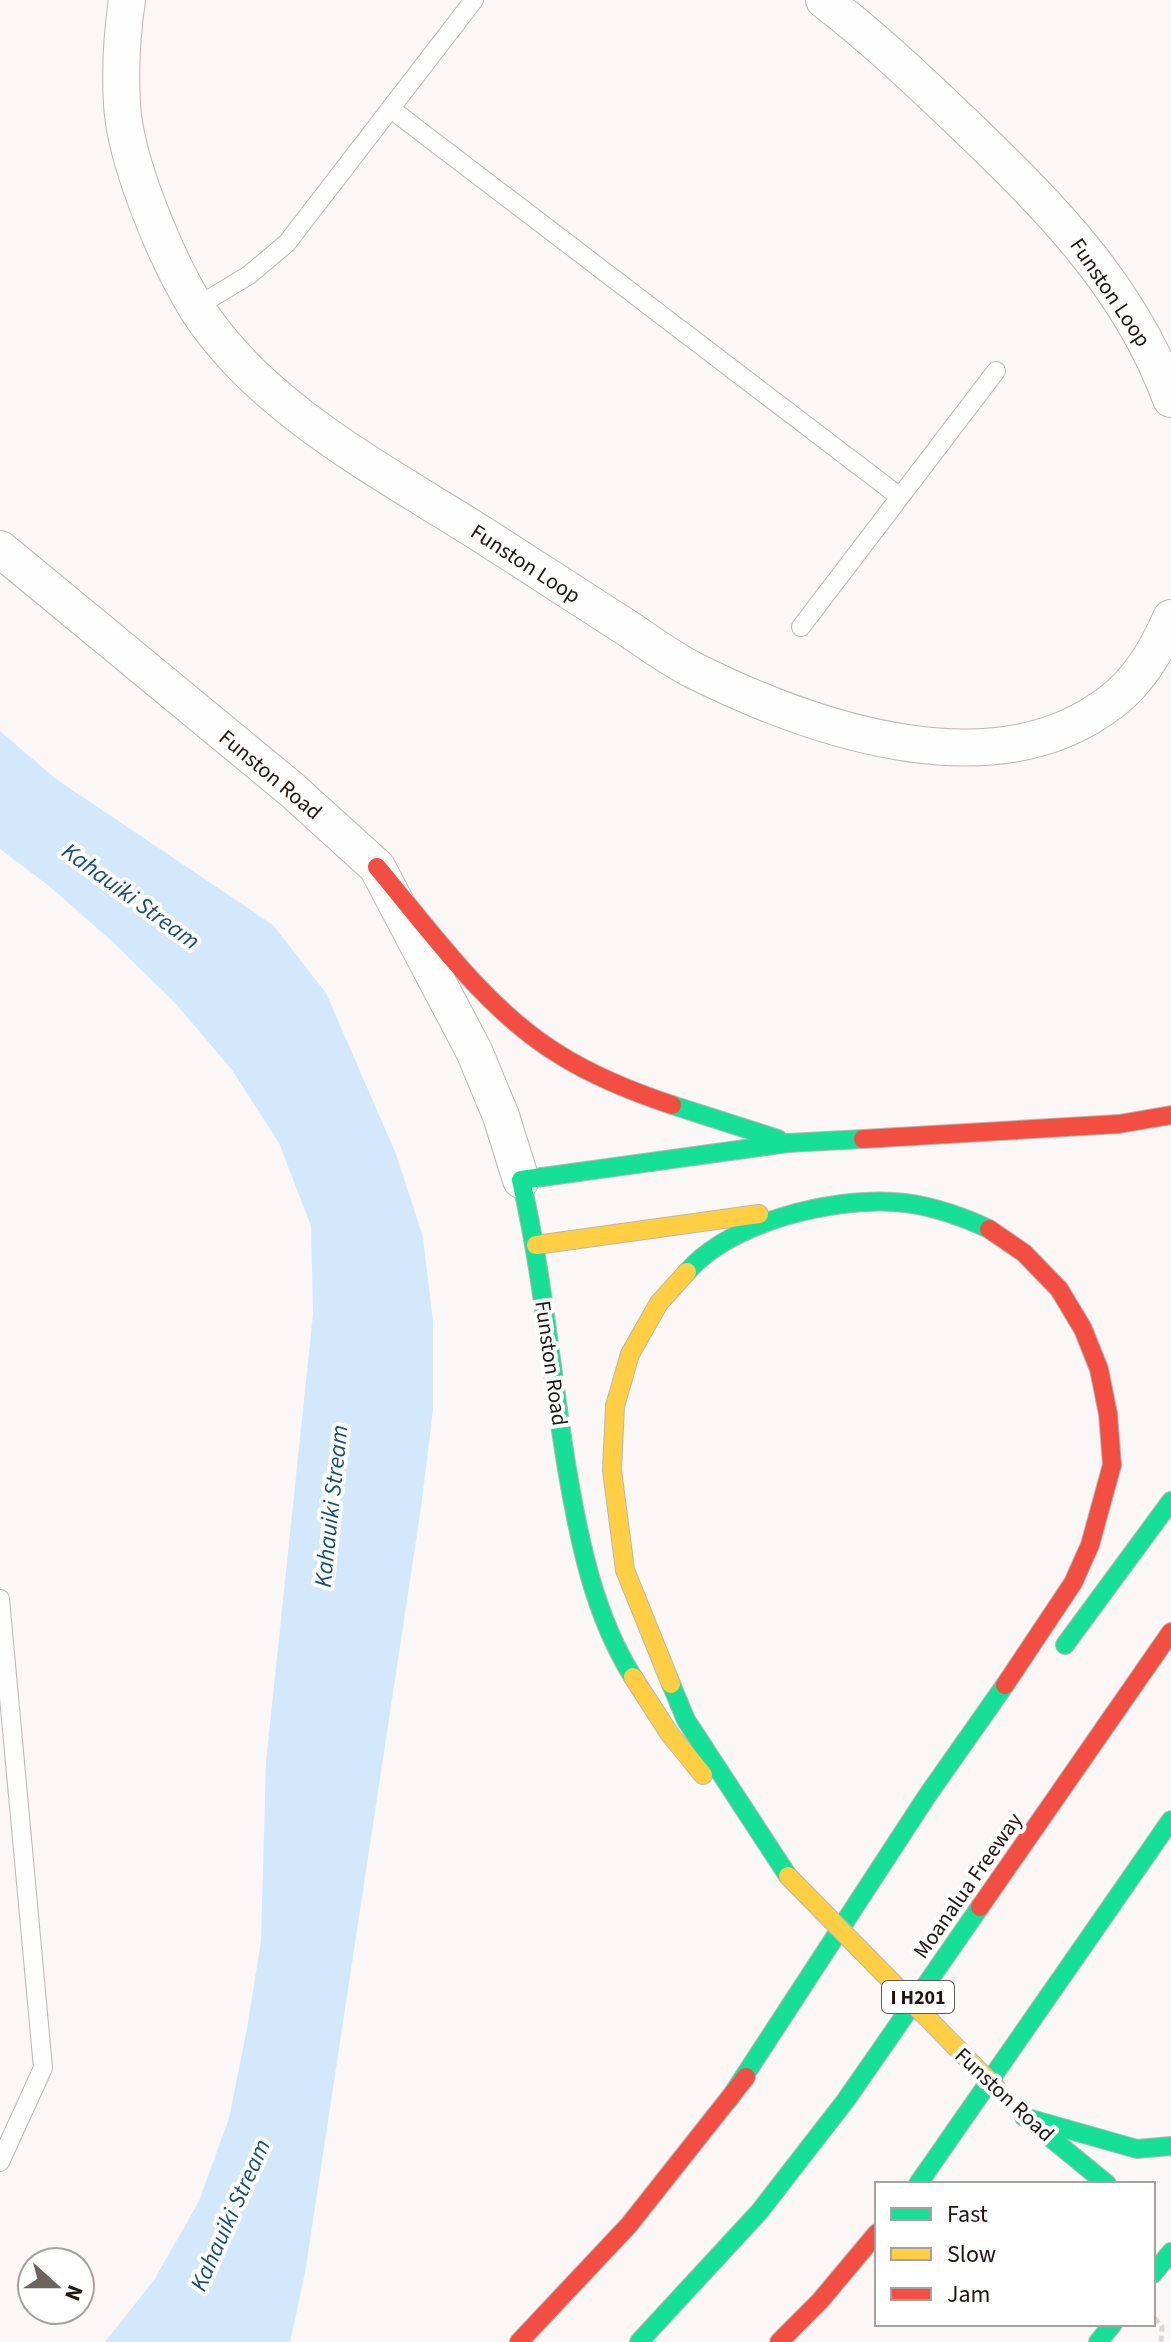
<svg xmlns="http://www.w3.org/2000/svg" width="1171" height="2342" font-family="'Source Sans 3',sans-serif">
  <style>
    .water { fill: #d4e8fc }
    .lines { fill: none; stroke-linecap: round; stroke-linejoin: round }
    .lane-casing { stroke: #bdb6b2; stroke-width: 20 }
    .street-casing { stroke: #bdb6b2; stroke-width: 38 }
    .fast-casing { stroke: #bdb6b2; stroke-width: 20 }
    .slow-casing { stroke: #bdb6b2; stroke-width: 20 }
    .jam-casing { stroke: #bdb6b2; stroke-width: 20 }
    .path { stroke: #d9d8d7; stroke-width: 5; stroke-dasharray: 6 4; stroke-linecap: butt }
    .lane { stroke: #fefefe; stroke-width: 18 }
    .street { stroke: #fefefe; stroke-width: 36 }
    .fast { stroke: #16e098; stroke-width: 18 }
    .slow { stroke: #ffcf43; stroke-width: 18 }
    .jam { stroke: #f24e42; stroke-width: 18 }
    .slow-bridge-casing { stroke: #bdb6b2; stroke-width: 20; stroke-linecap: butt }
    .slow-bridge { stroke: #ffcf43; stroke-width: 18 }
    .labels { text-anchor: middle; stroke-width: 8; stroke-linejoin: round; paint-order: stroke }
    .shield { fill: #fff; stroke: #635b58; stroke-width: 2 }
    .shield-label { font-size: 20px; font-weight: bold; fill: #201510 }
    .street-label { font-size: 22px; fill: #201510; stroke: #fff }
    .water-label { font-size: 24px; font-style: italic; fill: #164d78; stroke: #fff }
  </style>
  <rect width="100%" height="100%" fill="#fbf7f6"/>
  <!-- water -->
  <path class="water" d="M0 731 56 779 273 925 326 993 396 1154 423 1237 433 1322V1410L421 1508 305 2273 290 2342H105L154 2280 199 2201 229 2118 247 2028 261 1941 266 1762 313 1314 311 1226 279 1143 232 1070 176 1004 114 943 49 886 0 849Z"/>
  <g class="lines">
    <defs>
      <path id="lane" d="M391 109 900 497
        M196 307 249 275 287 243 474 0
        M801 627 996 371
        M0 1599 43 2068 0 2162"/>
      <path id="street" d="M127 0C122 34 120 70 122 104 125 161 166 258 196 307 260 409 386 473 486 537 532 567 578 596 624 626 647 641 669 658 693 670 811 729 994 793 1111 702 1138 682 1158 648 1171 618
        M824 0C876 40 922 84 969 129 1053 210 1130 288 1171 399
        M0 549 291 789 377 867 474 1051 501 1116 521 1180"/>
      <path id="fast" d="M672 1105 778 1139
        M521 1180C543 1275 551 1373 567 1469 579 1540 594 1615 633 1677
        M521 1180 788 1143 863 1139
        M687 1272C731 1222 830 1198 894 1202 927 1204 959 1215 989 1229
        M1065 1645 1171 1501
        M671 1684 686 1720 788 1876
        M728 2101 927 1796 1005 1685
        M1024 2117 1137 2149 1171 2146
        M1041 2130 1107 2184
        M918 2184 1171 1820
        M1153 2274 1171 2252
        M639 2342 760 2211 846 2100 980 1907
        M1098 2342 1113 2324"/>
      <path id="slow" d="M536 1245 759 1214
        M633 1677 669 1733 703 1775
        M671 1684 625 1570 612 1470 615 1406 630 1354 659 1303 687 1272"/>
      <path id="jam" d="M377 867C432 933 486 1010 560 1055 595 1077 633 1092 672 1105
        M863 1139 1119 1124 1171 1115
        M989 1229 1024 1253 1059 1289 1083 1329 1099 1369 1108 1414 1112 1465 1090 1545 1073 1583 1005 1685
        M980 1907 1171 1632
        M519 2342 629 2225 746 2077
        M779 2342 820 2301 877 2233"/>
    </defs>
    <!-- lane casing -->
    <use href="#lane" class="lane-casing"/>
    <!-- street casing -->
    <use href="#street" class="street-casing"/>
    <!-- fast casing -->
    <use href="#fast" class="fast-casing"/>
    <!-- slow casing -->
    <use href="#slow" class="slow-casing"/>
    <!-- jam casing -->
    <use href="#jam" class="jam-casing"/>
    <!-- path -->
    <path class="path" d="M1155 2318 1162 2327 1161 2342"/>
    <!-- lane -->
    <use href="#lane" class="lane"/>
    <!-- street -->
    <use href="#street" class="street"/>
    <!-- fast -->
    <use href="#fast" class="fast"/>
    <!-- slow -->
    <use href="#slow" class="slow"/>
    <!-- jam -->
    <use href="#jam" class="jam"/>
    <defs>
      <path id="slow-bridge" d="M788 1876 998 2090"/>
    </defs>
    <!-- slow-bridge casing -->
    <use href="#slow-bridge" class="slow-bridge-casing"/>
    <!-- slow-bridge -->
    <use href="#slow-bridge" class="slow-bridge"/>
  </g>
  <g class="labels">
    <!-- shield labels -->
    <rect class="shield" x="882" y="1981" width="72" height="32" rx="6"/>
    <g class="shield-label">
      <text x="918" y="2004">I H201</text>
    </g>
    <!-- street labels -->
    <g class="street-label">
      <text transform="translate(1111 292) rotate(56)" y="8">Funston Loop</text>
      <text transform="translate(526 563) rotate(33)" y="8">Funston Loop</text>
      <text transform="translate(271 774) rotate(40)" y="8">Funston Road</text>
      <text transform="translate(552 1363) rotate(82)" y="8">Funston Road</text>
      <text transform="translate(967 1885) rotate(-55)" y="8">Moanalua Freeway</text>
      <text transform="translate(1005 2094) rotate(43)" y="8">Funston Road</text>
    </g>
    <!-- water labels -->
    <g class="water-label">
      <text transform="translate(131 896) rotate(36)" y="8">Kahauiki Stream</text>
      <text transform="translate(331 1506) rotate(-84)" y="8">Kahauiki Stream</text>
      <text transform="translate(230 2215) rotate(-66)" y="8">Kahauiki Stream</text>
    </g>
  </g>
  <!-- legend -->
  <rect x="875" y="2182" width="280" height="144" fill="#ffffff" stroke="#a6a19f" stroke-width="2"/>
  <rect x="891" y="2208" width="40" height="12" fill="#16e098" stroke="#a6a19f" stroke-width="2"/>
  <text x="947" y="2222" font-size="24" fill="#201510">Fast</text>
  <rect x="891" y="2248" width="40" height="12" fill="#ffcf43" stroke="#a6a19f" stroke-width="2"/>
  <text x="947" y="2262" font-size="24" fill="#201510">Slow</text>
  <rect x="891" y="2288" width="40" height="12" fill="#f24e42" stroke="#a6a19f" stroke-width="2"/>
  <text x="947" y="2302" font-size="24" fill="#201510">Jam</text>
  <!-- north arrow -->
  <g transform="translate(56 2286) rotate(111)"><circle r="38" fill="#ffffff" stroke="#a6a19f" stroke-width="2"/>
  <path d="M0-6L14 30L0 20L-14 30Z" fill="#6d6460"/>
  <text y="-12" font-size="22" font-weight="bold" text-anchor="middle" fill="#201510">N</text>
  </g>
</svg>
